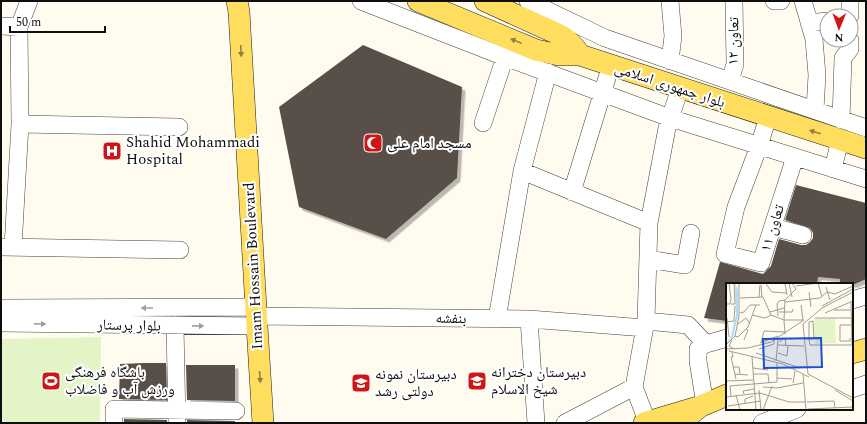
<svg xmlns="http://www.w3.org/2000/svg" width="867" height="424" font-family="Spectral,'Noto Naskh Arabic',serif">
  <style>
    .pitch { fill: #e3f4c6 }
    .building { fill: #584f49; filter: url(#shadow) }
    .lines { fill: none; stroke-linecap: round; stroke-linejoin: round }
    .minor-casing { stroke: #414141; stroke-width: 18 }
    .major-casing { stroke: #1f1f1f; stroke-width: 22 }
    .minor { stroke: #fff; stroke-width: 17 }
    .major { stroke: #ffde5f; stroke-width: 21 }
    .oneway { fill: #93803b }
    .oneway2 { fill: #9f9f9f }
    .labels { text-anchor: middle; stroke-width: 4; stroke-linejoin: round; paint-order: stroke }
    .street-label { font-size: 15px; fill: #0e0e0e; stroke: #fff }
    .poi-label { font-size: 15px; fill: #0e0e0e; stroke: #fff; text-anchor: start }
    .inset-road { fill: none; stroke: #9f9d95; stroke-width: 1 }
    .view { fill: #1d4ed8; fill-opacity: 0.15; stroke: #1d4ed8; stroke-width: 2 }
    .inset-edge { fill: none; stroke: #0e0e0e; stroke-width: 2 }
  </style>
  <defs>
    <filter id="shadow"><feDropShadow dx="3.5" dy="3.5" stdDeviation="0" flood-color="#0004"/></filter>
  </defs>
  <rect width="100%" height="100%" fill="#fffcef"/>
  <!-- pitch -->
  <path class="pitch" d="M101 337 100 423H1V339Z"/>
  <!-- building -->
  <path class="building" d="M363 45 462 87 457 178 386 239 299 207 279 107Z
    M796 185 866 203V279L855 284H840V279L818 277 817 284H727V321L704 318 720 262 763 274 771 266 779 239 801 245H806L810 242 813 238V233L810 228 785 220Z
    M144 363H166L167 400 119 399 120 364Z
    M186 365H235V401L187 400Z
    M124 419 167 420V423H124Z
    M187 420 235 421V423H187Z"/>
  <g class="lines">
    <defs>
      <path id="minor" d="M361 1 505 57 670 118 866 179
        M528 1 605 38 866 128
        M670 1 673 36 670 61
        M774 1H781
        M803 1 814 39 817 75 815 110
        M850 1V16
        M809 23 827 21
        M1 26 19 27 29 1
        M730 81 735 64 734 1
        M768 117 759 146 736 207 725 254 761 263 795 157
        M841 120 843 58 850 49V40
        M483 123 505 57
        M20 124 179 127
        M833 169 840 140
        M522 171 649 223
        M572 192 611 65
        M773 227 803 235
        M1 247 180 250
        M13 247 20 124 19 27
        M648 259 685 265 691 233
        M852 300 866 296
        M1 308 256 307
        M256 316 529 319 645 328
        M497 319 522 171 548 72
        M529 319 536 423
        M646 321 688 325 706 344
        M1 323 257 326
        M175 325 177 423
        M852 389 866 384
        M705 405 698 361V349L706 344 727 338
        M647 421 634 387 646 321 649 223 667 128 680 88
        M114 423V409L236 411
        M565 423 634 387
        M762 423 797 409"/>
      <path id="major" d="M237 1 239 12 257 326 263 423
        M418 1 536 50 559 55H580
        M485 1 560 35C569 40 575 47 580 55L866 148
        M852 353 866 349
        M691 414 701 406 727 395
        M644 423 701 406"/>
    </defs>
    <!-- minor casing -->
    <use href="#minor" class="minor-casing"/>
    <!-- major casing -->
    <use href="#major" class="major-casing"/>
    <!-- minor -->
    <use href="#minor" class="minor"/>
    <!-- major -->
    <use href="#major" class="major"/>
  </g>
  <!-- one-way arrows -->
  <defs><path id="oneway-solid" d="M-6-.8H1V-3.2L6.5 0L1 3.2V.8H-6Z"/></defs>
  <g class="oneway">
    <use href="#oneway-solid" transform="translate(516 41) rotate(-158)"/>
    <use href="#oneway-solid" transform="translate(241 51) rotate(87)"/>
    <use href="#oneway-solid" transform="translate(815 132) rotate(-163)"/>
    <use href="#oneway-solid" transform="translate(260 377) rotate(86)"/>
  </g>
  <g class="oneway2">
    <use href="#oneway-solid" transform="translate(147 308) rotate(180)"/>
    <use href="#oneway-solid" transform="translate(40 324) rotate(1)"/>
    <use href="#oneway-solid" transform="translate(198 326) rotate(1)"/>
  </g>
  <!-- icons -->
  <defs>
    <symbol id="mosque-square" viewBox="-11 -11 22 22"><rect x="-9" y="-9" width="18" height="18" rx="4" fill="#ce1618" stroke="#fff"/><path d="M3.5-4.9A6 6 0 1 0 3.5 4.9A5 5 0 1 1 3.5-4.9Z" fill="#fff"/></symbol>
    <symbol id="hospital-square" viewBox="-11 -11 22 22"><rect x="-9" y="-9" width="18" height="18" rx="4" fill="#ce1618" stroke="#fff"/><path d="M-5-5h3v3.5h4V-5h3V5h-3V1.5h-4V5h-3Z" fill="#fff"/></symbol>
    <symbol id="stadium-square" viewBox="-11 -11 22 22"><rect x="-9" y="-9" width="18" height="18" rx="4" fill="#ce1618" stroke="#fff"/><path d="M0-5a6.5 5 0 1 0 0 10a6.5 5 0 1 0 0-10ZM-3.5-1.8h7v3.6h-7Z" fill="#fff"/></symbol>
    <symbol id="school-square" viewBox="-11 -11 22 22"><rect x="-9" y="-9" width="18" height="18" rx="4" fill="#ce1618" stroke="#fff"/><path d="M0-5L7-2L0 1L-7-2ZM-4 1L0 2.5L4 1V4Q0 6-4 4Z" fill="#fff"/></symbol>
  </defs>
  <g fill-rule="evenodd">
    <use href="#mosque-square" x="362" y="132" width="22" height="22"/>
    <use href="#hospital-square" x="101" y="140" width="22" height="22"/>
    <use href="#stadium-square" x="40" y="370" width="22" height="22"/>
    <use href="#school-square" x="466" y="370" width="22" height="22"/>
    <use href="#school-square" x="350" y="372" width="22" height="22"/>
  </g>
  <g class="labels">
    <!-- street labels -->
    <g class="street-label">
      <text transform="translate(733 41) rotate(-89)" y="5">تعاون ۱۲</text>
      <text transform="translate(670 85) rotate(18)" y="5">بلوار جمهوری اسلامی</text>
      <text transform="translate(772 228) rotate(-72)" y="5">تعاون ۱۱</text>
      <text transform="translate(253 266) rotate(-93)" y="5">Imam Hossain Boulevard</text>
      <text transform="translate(451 318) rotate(1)" y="5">بنفشه</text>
      <text transform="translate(129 325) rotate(1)" y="5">بلوار پرستار</text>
    </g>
    <!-- poi labels -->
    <g class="poi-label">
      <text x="126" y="147">Shahid Mohammadi<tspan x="126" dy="17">Hospital</tspan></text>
      <text x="387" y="148">مسجد امام علی</text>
      <text x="65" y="377">باشگاه فرهنگی<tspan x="65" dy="17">ورزش آب و فاضلاب</tspan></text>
      <text x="491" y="377">دبیرستان دخترانه<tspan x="491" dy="17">شیخ الاسلام</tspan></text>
      <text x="375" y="379">دبیرستان نمونه<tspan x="375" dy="17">دولتی رشد</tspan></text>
    </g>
  </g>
  <!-- overview -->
  <g transform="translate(726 283)">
    <rect width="127" height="127" fill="#fffcef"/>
    <path d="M88 36H109L110 60 89 61Z" fill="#e3f4c6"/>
    <path d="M9 0 12 7V33L7 54 0 61 5 53 10 32Z" fill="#addcfd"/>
    <path class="inset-road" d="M59 0 61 12M63 0 66 14M66 0 70 6 59 17 58 37H77L75 22M92 0 96 14M40 1 46 9 60 10M35 2 36 14M70 3 92 0M100 4 104 17M83 9 85 24M127 9 96 25 77 41 82 91 127 115M33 14 34 2M14 15 37 14 45 32 58 37 59 51M59 19 94 15 101 9 109 11 127 3M125 19 126 62M0 21H4L5 16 3 0M5 21H9L8 0M96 23 127 6M108 27H125M44 29 58 25M53 29H66L67 26M14 30 18 29 24 22H34M99 30 127 18M26 32 39 35 45 32M52 33 51 21 53 18 59 17M1 35 3 54M89 35H127M0 39 8 38 9 23M12 41 20 35 24 41M9 53 12 54 22 44 30 22M124 55V58H114V42H126M80 56H88L87 38 83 39V56L84 62M6 57 3 63 8 66M18 57 22 47 20 46M53 59 59 55 60 63M34 60 52 53M35 60 38 48 59 49M0 62 9 53 13 33V0M52 62 78 63M84 62H127M0 66 22 65 45 59 78 37M33 66 48 61V57M3 68 57 81 83 94M6 69 7 74H5L10 96M30 70 74 85M52 70 61 73 62 63M26 74 30 127M50 78 52 56M7 84H13L14 91M27 85 42 87M9 91 22 92M27 91H42L43 100M77 91 80 127M51 95 66 96M0 98 27 97M67 100 69 88M37 104 51 105 77 100M33 107 35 127M109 107 127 118M18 111 17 108 28 106M10 112 14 127M5 113 4 103 51 99V80M0 114 34 110 63 119H79M81 119 108 118 109 125M19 120V116L27 113M2 123 35 118M82 126 127 124M37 127 46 103"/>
    <path class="view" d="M95 55 96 84 38 85 37 56Z"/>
    <rect width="127" height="127" class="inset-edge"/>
  </g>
  <!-- border -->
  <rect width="867" height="424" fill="none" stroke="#0e0e0e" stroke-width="4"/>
  <!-- north arrow -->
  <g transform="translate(839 28) rotate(181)"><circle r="19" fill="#ffffff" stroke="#9f9f9f"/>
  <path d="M0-3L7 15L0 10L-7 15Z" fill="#ce1618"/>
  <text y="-6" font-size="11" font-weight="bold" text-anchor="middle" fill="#0e0e0e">N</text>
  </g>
  <!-- scale -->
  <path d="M10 26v6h95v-6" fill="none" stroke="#0e0e0e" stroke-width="2"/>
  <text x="16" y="26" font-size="12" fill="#0e0e0e" stroke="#ffffff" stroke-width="3" paint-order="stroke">50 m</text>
</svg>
